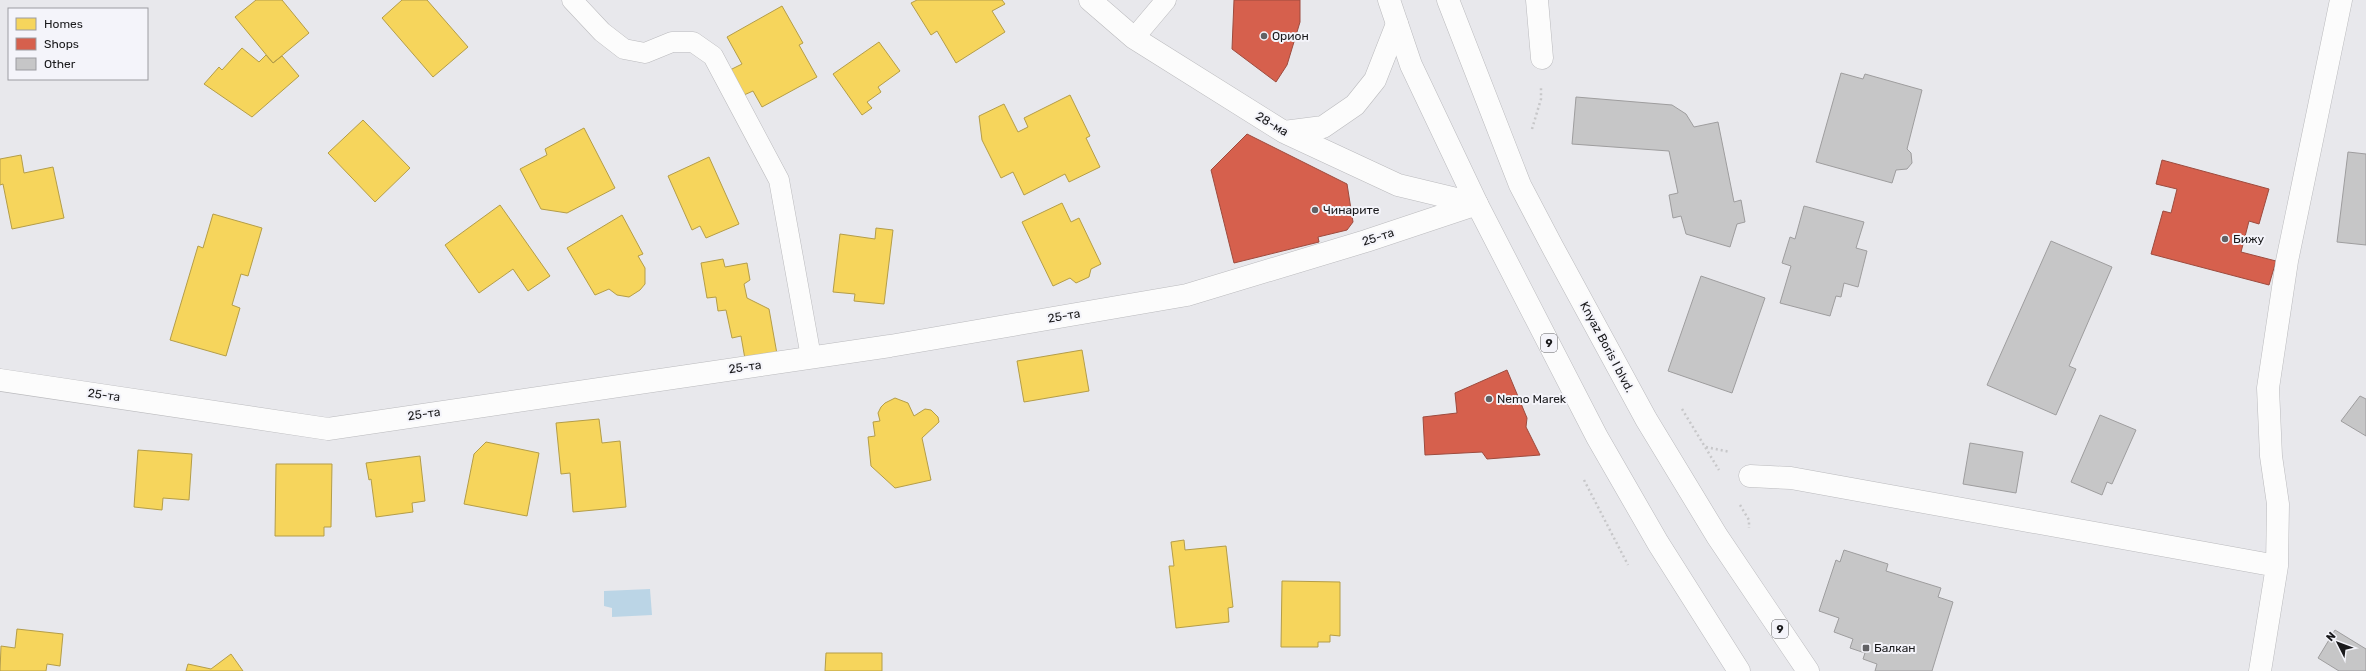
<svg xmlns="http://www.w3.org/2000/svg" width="2366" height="671" font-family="Rubik,sans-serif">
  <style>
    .water { fill: #bbd5e6 }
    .homes { fill: #f6d55c; stroke: #b49d48 }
    .shops { fill: #d6604d; stroke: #9d4b3e }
    .building { fill: #c6c6c7; stroke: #9e9d9e }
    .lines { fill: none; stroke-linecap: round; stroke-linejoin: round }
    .lane-casing { stroke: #bababd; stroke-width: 21 }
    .street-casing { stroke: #bababd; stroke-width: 23 }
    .highway-casing { stroke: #bababd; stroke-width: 23 }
    .path { stroke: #c7c7c9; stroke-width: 2.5; stroke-dasharray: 2 3; stroke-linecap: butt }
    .lane { stroke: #fcfcfc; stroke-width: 20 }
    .street { stroke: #fcfcfc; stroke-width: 22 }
    .highway { stroke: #fcfcfc; stroke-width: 22 }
    .poi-dot { fill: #616164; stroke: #f4f4fa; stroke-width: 1.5 }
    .labels { text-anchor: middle; stroke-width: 4; stroke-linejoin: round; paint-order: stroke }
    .shield { fill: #f4f4fa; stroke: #5b5b5e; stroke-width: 1 }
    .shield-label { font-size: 11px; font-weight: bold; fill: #19191b }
    .poi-label { font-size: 12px; fill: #19191b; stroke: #f4f4fa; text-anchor: start }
    .street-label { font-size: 12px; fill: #19191b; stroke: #f4f4fa }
  </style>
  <rect width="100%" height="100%" fill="#e8e8ec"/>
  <!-- water -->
  <path class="water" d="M650 589 652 615 612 617V608L604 606V591Z"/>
  <!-- homes -->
  <path class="homes" d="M256 0H282L309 33 273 63 235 17Z
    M402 0H427L468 47 433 77 382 18Z
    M917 0H1002L1005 4 992 11 1005 32 956 63 937 31 931 35 911 3Z
    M782 6 803 43 799 45 817 77 762 107 753 91 744 95 730 70 742 64 727 37Z
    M879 42 900 71 878 87 881 92 867 102 872 108 862 115 833 74Z
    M242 48 259 62 266 55 273 63 282 56 299 76 252 117 204 84 219 67 222 70Z
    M1070 95 1090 136 1086 138 1100 167 1069 182 1065 174 1024 195 1013 172 1001 178 982 140 979 116 1004 104 1018 132 1028 127 1024 118Z
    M363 120 410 168 375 202 328 153Z
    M584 128 615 188 567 213 541 209 520 169 547 155 545 149Z
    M21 155 24 173 53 167 64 218 12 229 3 184 0 185V159Z
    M709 157 739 224 706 238 700 226 692 230 668 176Z
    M1062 203 1071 222 1079 218 1101 264 1091 269 1089 277 1076 283 1070 278 1053 286 1022 222Z
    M500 205 550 276 528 291 513 269 479 293 445 245Z
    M213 214 262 228 248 276 241 274 232 305 240 308 226 356 170 340 198 246 203 248Z
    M622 215 643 254 638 256 645 268V284L640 290 629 297 617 295 609 289 595 295 567 248Z
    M876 228 893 230 884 304 854 301 855 294 833 292 840 234 875 239Z
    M723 259 725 267 747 263 750 280 744 284 747 298 769 309 777 354 745 359 741 336 732 338 726 310 718 311 716 297 707 298 701 263Z
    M1082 350 1089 391 1024 402 1017 361Z
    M895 398 908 403 914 416 925 409 931 410 938 417 939 422 922 438 931 480 895 488 871 466 868 437 875 436 873 422 880 421 878 413 881 407 885 403Z
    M599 419 602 443 620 441 626 507 573 512 570 473 561 474 556 423Z
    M486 442 539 453 527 516 464 504 474 454Z
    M138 450 192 454 189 500 163 498 162 510 134 507Z
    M420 456 425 501 412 503 413 512 376 517 371 479 369 480 366 463Z
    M276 464H332L331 527H324V536H275Z
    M1184 540 1185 550 1226 546 1233 607 1228 608 1229 622 1176 628 1169 566H1174L1171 542Z
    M1282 581 1340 582V636L1330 635V642H1318V647H1281Z
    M17 629 63 634 60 666 47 664 46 671H0L1 646 15 648Z
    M826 653H882V671H825Z
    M231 654 243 671H186L188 664 211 669Z"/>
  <!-- shops -->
  <path class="shops" d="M1234 0H1300V22L1287 65 1276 82 1232 49Z
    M1247 134 1347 184 1353 222 1347 230 1318 237 1319 242 1234 263 1211 170Z
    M2162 160 2269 189 2259 224 2249 221 2241 252 2276 261 2269 285 2151 254 2163 211 2171 213 2177 189 2156 184Z
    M1507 370 1527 418 1526 427 1540 455 1487 459 1482 452 1425 455 1423 417 1457 413 1455 393Z"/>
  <!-- building -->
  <path class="building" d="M1841 73 1863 79 1865 74 1922 90 1907 149 1911 153 1912 163 1907 169 1896 170 1892 183 1816 162Z
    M1576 97 1672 105 1686 114 1694 127 1718 122 1734 202 1741 200 1745 222 1737 224 1730 247 1686 234 1681 216 1673 218 1669 195 1678 193 1669 151 1572 144Z
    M2348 152 2366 154V245L2337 242Z
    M1804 206 1864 222 1856 248 1867 251 1858 287 1844 283 1841 297 1836 296 1830 316 1780 303 1791 266 1782 263 1790 237 1795 239Z
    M2051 241 2112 267 2069 366 2076 369 2056 415 1987 385Z
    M1701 276 1765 298 1732 393 1668 371Z
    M2360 396 2366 399V436L2341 421Z
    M2100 415 2136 430 2112 484 2107 482 2102 495 2071 482Z
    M1970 443 2023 452 2016 493 1963 484Z
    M1844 550 1888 564 1886 571 1941 588 1938 597 1953 602 1932 671H1875L1877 664 1863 659 1865 653 1850 648 1853 639 1834 632 1839 618 1819 611 1836 560 1840 562Z
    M2335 630 2366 649V671H2339L2318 658Z"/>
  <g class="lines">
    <defs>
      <path id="lane" d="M572 0 602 32 624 49 645 53 672 42H693L713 56 779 180 811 357
        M1134 38 1166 0"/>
      <path id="street" d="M1090 0 1134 38 1284 132 1398 185 1477 204
        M1537 0 1542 58
        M1284 132 1323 127 1355 105 1375 80 1397 24
        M0 380 328 429 890 346 1187 295 1366 241 1477 204
        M1750 476 1791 478 2277 566
        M2260 671 2277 566 2278 504 2271 456 2268 388 2287 261 2341 0"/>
      <path id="highway" d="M1389 0 1411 65 1477 204 1597 437 1658 543 1739 671
        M1448 0 1520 185 1552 246 1646 419 1717 536 1808 671"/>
    </defs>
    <!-- lane casing -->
    <use href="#lane" class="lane-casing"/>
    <!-- street casing -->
    <use href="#street" class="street-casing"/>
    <!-- highway casing -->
    <use href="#highway" class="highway-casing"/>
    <!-- path -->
    <path class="path" d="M1532 129 1541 99V88
      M1682 409 1719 470
      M1706 447 1730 452
      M1584 480 1628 565
      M1740 505 1749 520V528"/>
    <!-- lane -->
    <use href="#lane" class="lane"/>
    <!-- street -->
    <use href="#street" class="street"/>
    <!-- highway -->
    <use href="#highway" class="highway"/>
  </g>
  <!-- markers -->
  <g class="poi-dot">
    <circle cx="1264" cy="36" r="4"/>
    <circle cx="1315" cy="210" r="4"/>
    <circle cx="2225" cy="239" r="4"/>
    <circle cx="1489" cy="399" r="4"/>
    <rect x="1862" y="644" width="8" height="8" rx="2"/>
  </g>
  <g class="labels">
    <!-- shield labels -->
    <g class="shield">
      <rect x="1541" y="334" width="16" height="18" rx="3"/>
      <rect x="1772" y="620" width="16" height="18" rx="3"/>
    </g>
    <g class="shield-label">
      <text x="1549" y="347">9</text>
      <text x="1780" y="633">9</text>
    </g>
    <!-- poi labels -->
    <g class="poi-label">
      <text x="1272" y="40">Орион</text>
      <text x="1323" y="214">Чинарите</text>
      <text x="2233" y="243">Бижу</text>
      <text x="1497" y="403">Nemo Marek</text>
      <text x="1874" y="652">Балкан</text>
    </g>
    <!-- street labels -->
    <g class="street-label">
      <text transform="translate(1272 124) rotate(31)" y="4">28-ма</text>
      <text transform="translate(1378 237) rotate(-18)" y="4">25-та</text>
      <text transform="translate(1064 316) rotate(-10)" y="4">25-та</text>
      <text transform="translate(1607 347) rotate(62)" y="4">Knyaz Boris I blvd.</text>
      <text transform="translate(745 367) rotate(-8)" y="4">25-та</text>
      <text transform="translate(104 395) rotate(8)" y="4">25-та</text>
      <text transform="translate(424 414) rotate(-8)" y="4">25-та</text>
    </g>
  </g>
  <!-- legend -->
  <rect x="8" y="8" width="140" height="72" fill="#f4f4fa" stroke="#9c9ca1"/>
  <rect x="16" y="18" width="20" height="12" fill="#f6d55c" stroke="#9c9ca1"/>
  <text x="44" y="28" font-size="12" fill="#19191b">Homes</text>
  <rect x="16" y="38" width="20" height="12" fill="#d6604d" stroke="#9c9ca1"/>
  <text x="44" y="48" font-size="12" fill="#19191b">Shops</text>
  <rect x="16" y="58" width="20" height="12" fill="#c6c6c7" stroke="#9c9ca1"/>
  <text x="44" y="68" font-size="12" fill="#19191b">Other</text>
  <!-- north arrow -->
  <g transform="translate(2338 643) rotate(312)" stroke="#f4f4fa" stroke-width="3" paint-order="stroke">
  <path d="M0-3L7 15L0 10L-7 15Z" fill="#19191b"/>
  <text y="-6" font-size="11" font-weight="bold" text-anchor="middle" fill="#19191b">N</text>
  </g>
</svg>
